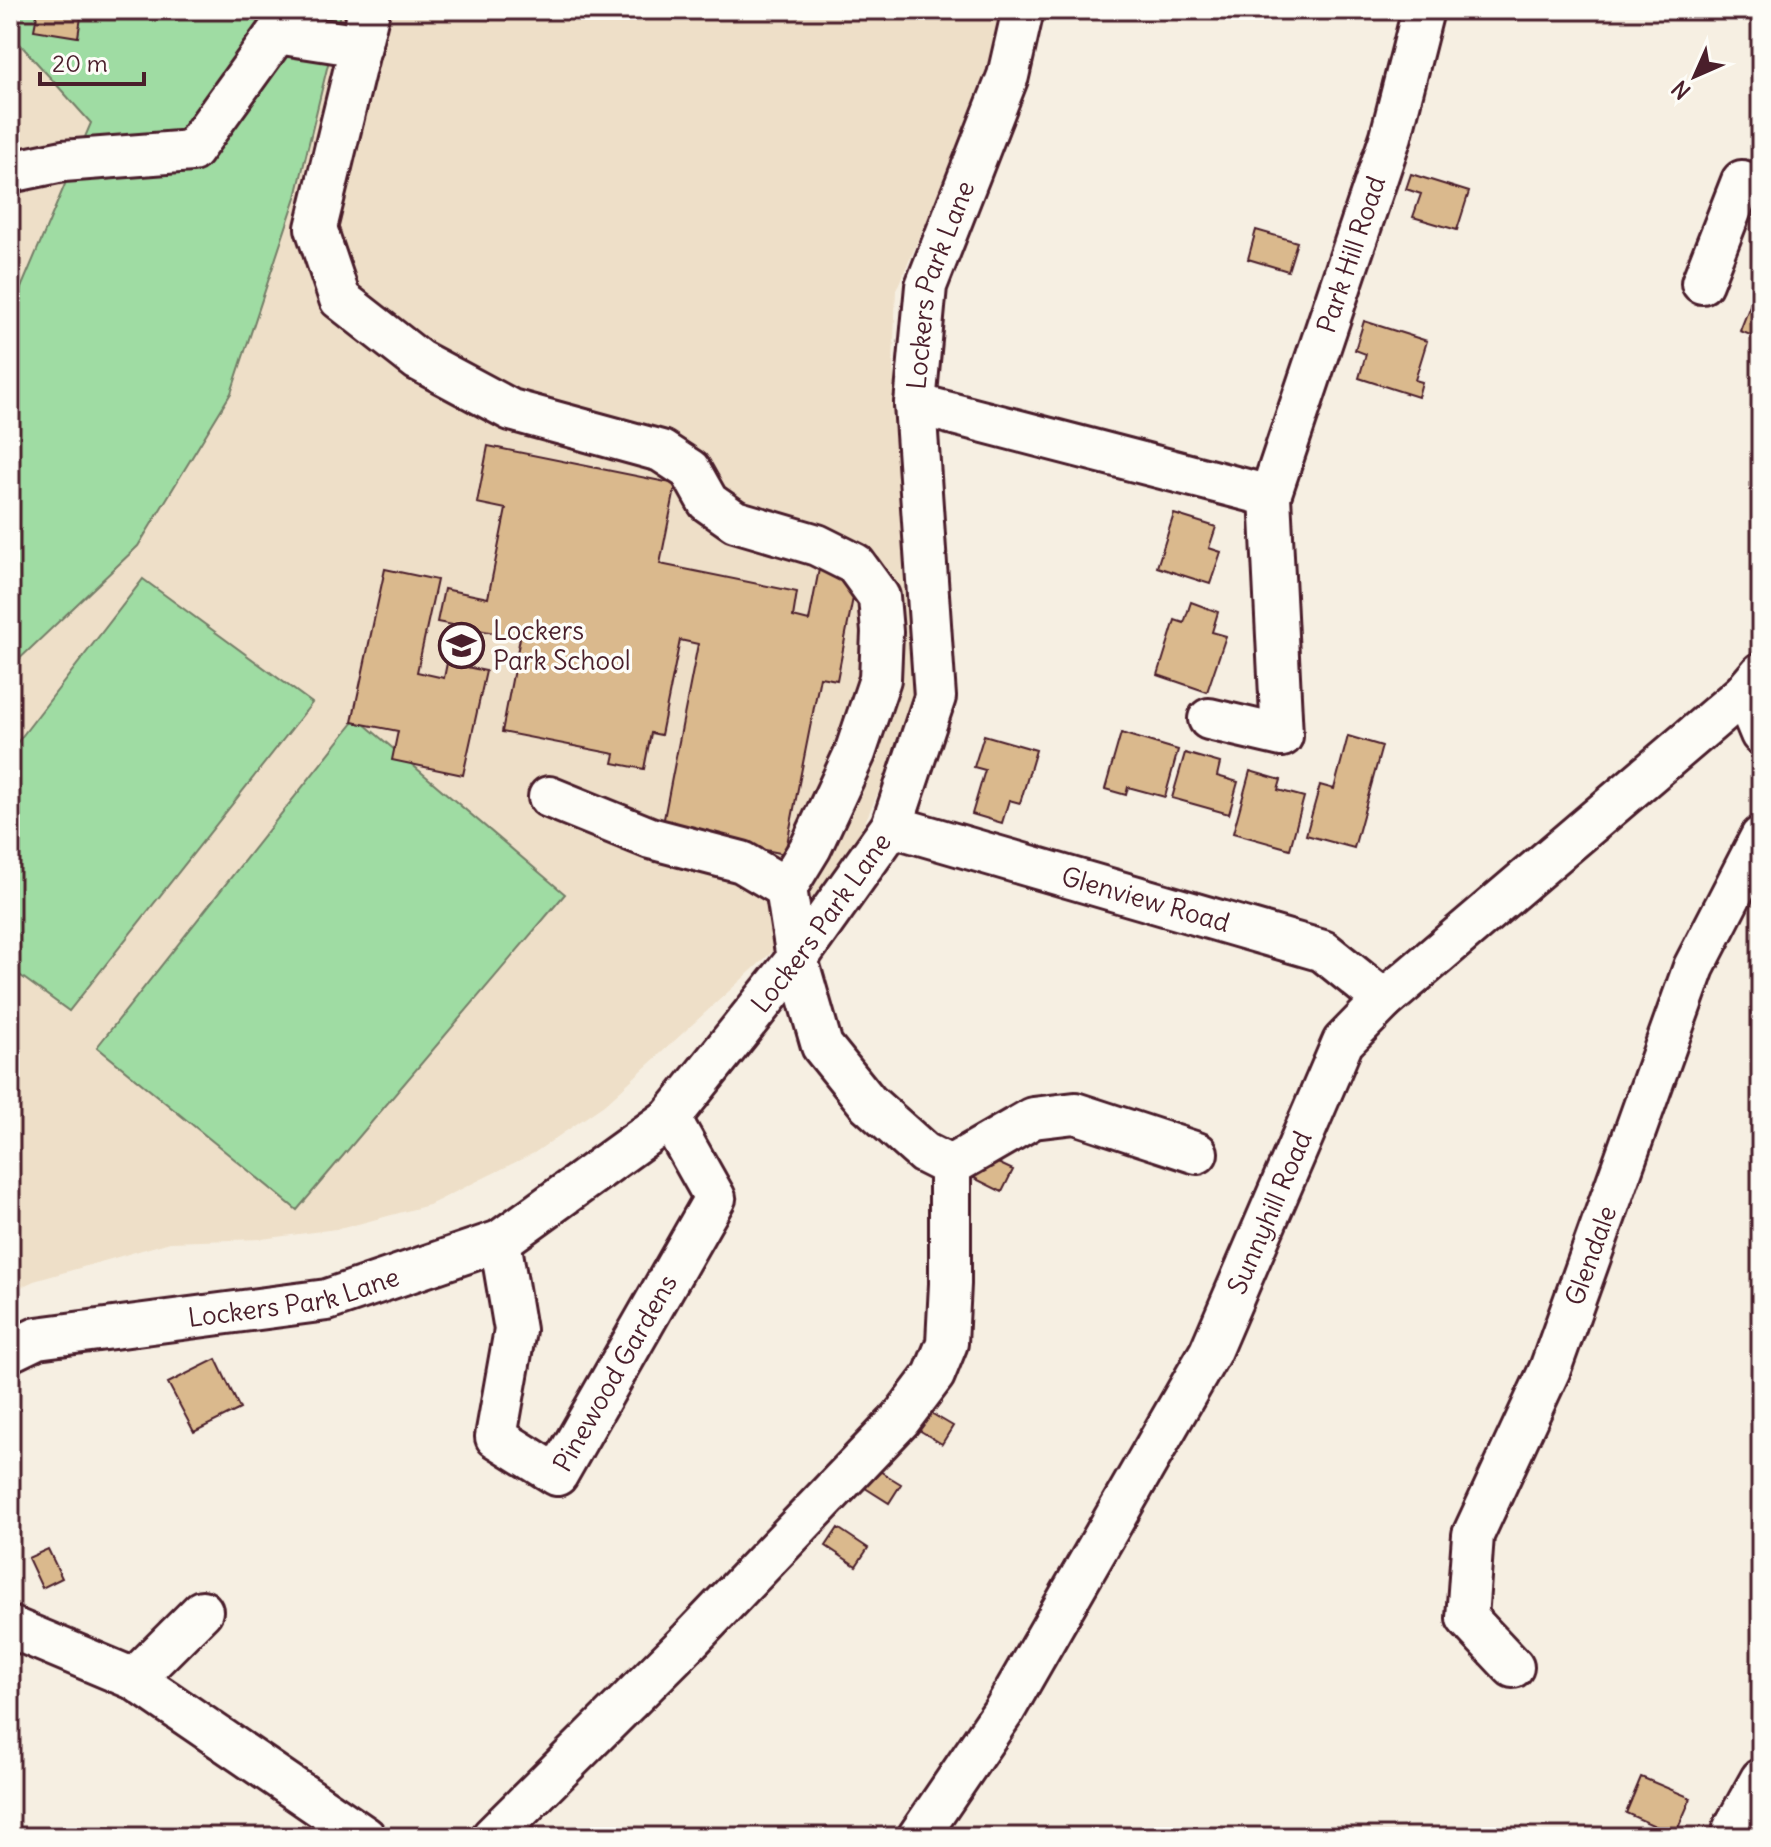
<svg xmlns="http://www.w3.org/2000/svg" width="1771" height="1847" font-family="Delius,sans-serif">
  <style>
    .built { fill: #eedfc8 }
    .green { fill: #9fdca3; stroke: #747e67; stroke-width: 2 }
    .building { fill: #dab98d; stroke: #4a1f2b; stroke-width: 2 }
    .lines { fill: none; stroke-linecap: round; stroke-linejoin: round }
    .minor-casing { stroke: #4a1f2b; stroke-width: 46 }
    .minor { stroke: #fdfcf7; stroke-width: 40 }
    .labels { text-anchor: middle; stroke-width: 7; stroke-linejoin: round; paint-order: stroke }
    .street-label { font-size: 26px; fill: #4a1f2b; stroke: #fdfcf7 }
    .poi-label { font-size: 26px; fill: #4a1f2b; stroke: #fdfcf7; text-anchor: start }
  </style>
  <rect width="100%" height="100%" fill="#f6efe2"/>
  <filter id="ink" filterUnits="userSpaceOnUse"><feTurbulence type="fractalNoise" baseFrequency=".0125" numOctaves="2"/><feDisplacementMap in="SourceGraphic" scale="16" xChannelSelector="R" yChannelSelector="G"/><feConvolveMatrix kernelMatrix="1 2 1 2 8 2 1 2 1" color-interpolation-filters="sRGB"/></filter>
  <g filter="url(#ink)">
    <!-- built -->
    <path class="built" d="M10 10H1008L981 102 896 290 893 366 914 603V688L900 744 831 898 604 1105 534 1153 429 1205 343 1228 262 1239 170 1242 34 1281 10 1292Z"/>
    <!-- green -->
    <path class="green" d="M10 10H341L296 197 231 393 138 546 10 668V314L91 123 10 33Z
      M143 579 312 703 69 1011 10 968V752Z
      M357 718 565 894 297 1210 97 1047Z"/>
    <!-- building -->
    <path class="building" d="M38 10H82L78 37 34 30Z
      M1411 174 1469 192 1457 230 1413 217 1421 194 1406 189Z
      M1256 230 1297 242 1288 271 1248 259Z
      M1761 277V339L1740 331Z
      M1364 321 1427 341 1415 380 1422 382 1418 397 1359 378 1366 354 1355 350Z
      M488 446 676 484 660 564 797 592 793 617 809 621 819 569 857 577 837 680 820 677 785 854 662 829 698 644 680 640 661 735 651 733 644 769 613 763 615 754 502 732 520 638 437 622 444 589 488 598 506 509 477 503Z
      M1174 514 1216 527 1209 548 1221 552 1210 584 1157 567Z
      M385 569 437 580 417 672 444 678 447 663 486 671 463 775 392 760 398 731 352 722Z
      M1191 602 1218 612 1212 632 1226 636 1207 692 1158 675 1175 620 1184 623Z
      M1121 733 1178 750 1165 797 1128 787 1126 795 1105 789Z
      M984 735 1036 750 1020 803 1009 800 1002 823 972 814 985 770 974 767Z
      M1348 736 1382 746 1354 848 1306 835 1320 785 1334 789Z
      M1185 753 1220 763 1217 776 1238 782 1229 814 1172 798Z
      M1250 771 1281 780 1278 790 1304 797 1290 849 1233 833Z
      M985 1157 1013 1170 1002 1192 974 1178Z
      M216 1359 240 1409 194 1432 168 1383Z
      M924 1409 953 1426 942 1444 914 1427Z
      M873 1467 901 1484 889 1503 862 1486Z
      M838 1528 868 1548 856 1566 826 1546Z
      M48 1549 62 1578 42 1588 28 1558Z
      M1641 1777 1691 1798 1675 1835 1626 1813Z"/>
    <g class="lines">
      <defs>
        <g id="minor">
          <path d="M369 10 316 228 340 299 418 360 511 410 661 451 690 470 708 502 735 521 817 545 855 564 879 597 882 632 880 679 855 753 811 847 786 888"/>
          <path d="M10 172 63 161 192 151 277 33 361 46"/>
          <path d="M1702 283 1742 181 1761 188"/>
          <path d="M915 404 1270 496"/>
          <path d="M1744 693 1761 734"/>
          <path id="s1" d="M1209 719 1282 736 1270 496 1391 136 1423 10"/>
          <path d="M549 797 650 838 742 862 786 888 797 959 822 1046 868 1103 924 1153 950 1166 1033 1118 1075 1113 1197 1153"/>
          <path id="s2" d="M892 826 1323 951 1384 1000"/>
          <path id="s3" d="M500 1241 515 1330 496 1437 557 1475 715 1198 670 1118"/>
          <path id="s4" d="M10 1351 37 1338 327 1300 500 1241 670 1118 797 959 892 826 935 697 915 404 926 286 1008 76 1023 10"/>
          <path d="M10 1627 134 1679 365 1837"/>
          <path id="s5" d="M1513 1667 1467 1618 1473 1535 1550 1369 1694 967 1761 837"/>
          <path d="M134 1679 202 1611"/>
          <path d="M1734 1828 1761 1779"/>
          <path d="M492 1837 690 1640 900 1420 934 1375 947 1343 950 1284V1166"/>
          <path id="s6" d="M918 1837 1005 1709 1210 1352 1343 1042 1384 1000 1744 693 1761 673"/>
        </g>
      </defs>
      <!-- minor casing -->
      <use href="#minor" class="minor-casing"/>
      <!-- minor -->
      <use href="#minor" class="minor"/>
    </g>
  </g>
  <!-- icons -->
  <defs>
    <symbol id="school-ring" viewBox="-11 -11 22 22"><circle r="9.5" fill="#fdfcf7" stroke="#4a1f2b" stroke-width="1.5"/><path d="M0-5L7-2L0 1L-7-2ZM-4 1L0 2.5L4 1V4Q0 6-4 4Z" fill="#4a1f2b"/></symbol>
  </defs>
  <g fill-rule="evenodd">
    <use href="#school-ring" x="436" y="620" width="51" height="51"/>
  </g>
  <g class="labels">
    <!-- street labels -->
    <g class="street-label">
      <text dy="9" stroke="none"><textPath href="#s1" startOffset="570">Park Hill Road</textPath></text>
      <text dy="9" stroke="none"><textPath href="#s4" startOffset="1634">Lockers Park Lane</textPath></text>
      <text dy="9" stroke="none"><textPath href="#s2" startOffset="264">Glenview Road</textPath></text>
      <text dy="9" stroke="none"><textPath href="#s4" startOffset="962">Lockers Park Lane</textPath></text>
      <text dy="9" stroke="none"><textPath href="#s6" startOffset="718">Sunnyhill Road</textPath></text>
      <text dy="9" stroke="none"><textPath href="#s5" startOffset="454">Glendale</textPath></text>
      <text dy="9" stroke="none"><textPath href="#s4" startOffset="290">Lockers Park Lane</textPath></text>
      <text dy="9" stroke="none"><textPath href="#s3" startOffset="388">Pinewood Gardens</textPath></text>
    </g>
    <!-- poi labels -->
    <g class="poi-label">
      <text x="493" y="640">Lockers<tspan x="493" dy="30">Park School</tspan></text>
    </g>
  </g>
  <!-- margin -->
  <rect width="1771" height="1847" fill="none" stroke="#fdfcf7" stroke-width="40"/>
  <rect x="20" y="20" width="1731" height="1807" fill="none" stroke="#4a1f2b" stroke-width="3" filter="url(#ink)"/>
  <!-- north arrow -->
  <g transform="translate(1695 76) rotate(225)" stroke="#fdfcf7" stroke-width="6" paint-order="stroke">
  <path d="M0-6L14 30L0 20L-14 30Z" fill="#4a1f2b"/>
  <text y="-12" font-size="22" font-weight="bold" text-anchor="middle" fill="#4a1f2b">N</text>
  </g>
  <!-- scale -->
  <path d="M40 72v12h104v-12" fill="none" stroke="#4a1f2b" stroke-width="4"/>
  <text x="52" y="72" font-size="24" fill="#4a1f2b" stroke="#fdfcf7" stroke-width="6" paint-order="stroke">20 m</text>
</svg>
